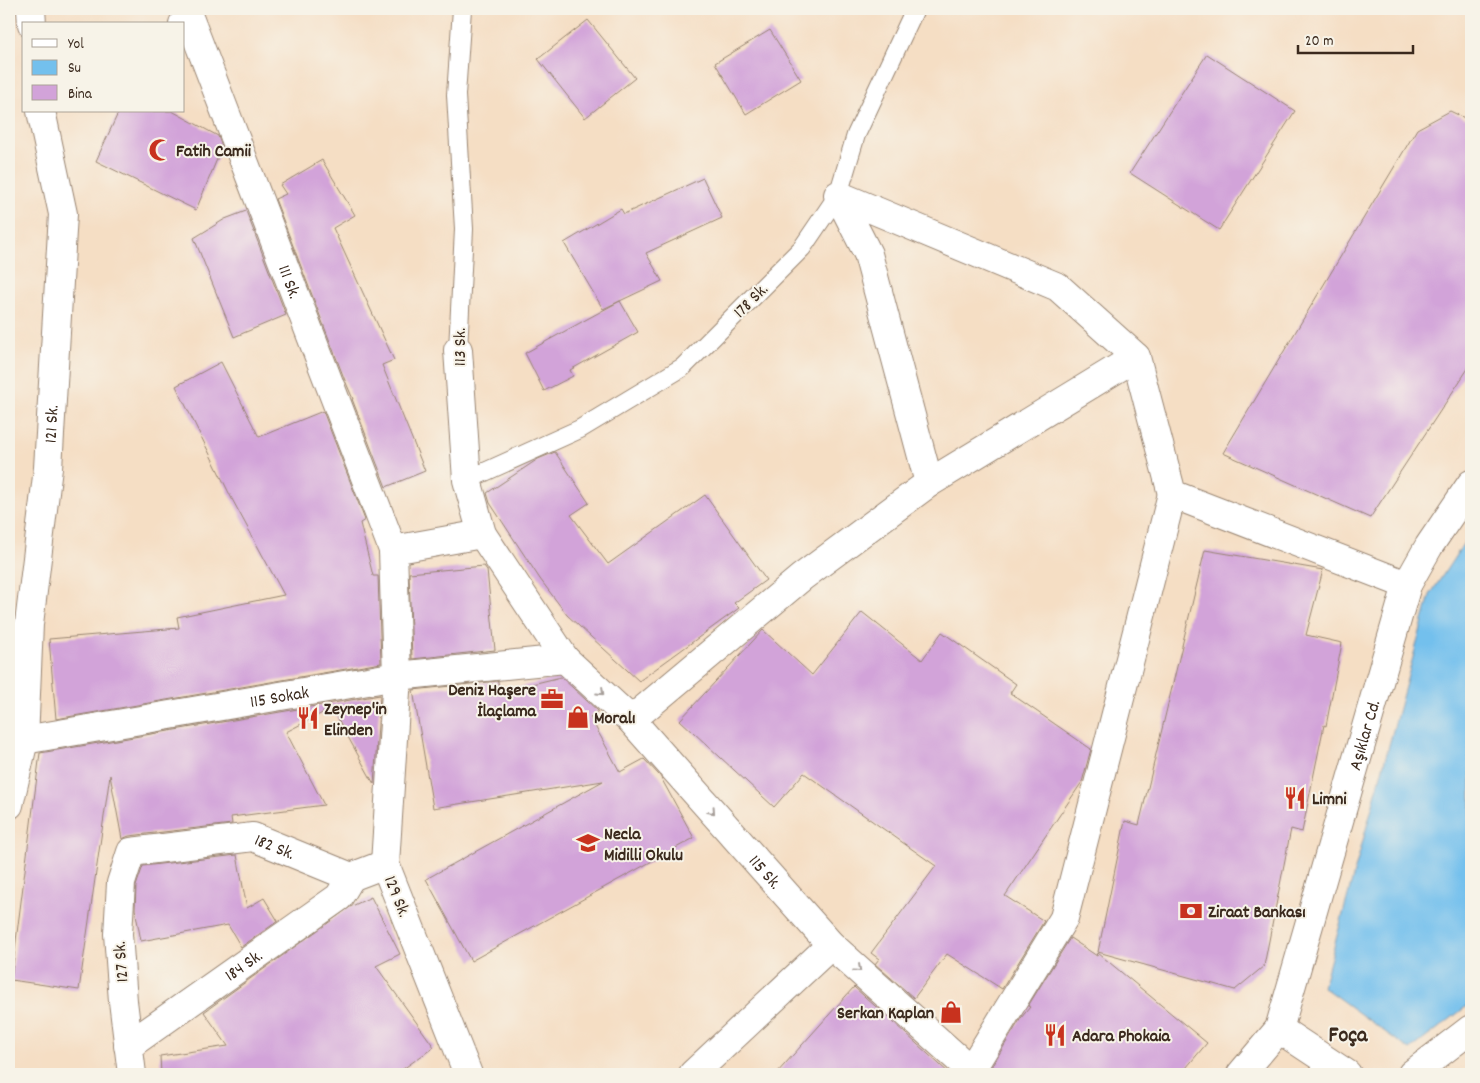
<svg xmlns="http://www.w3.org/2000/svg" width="1480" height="1083" font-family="Dekko,sans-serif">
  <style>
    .water { fill: #73c0ed; stroke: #577586 }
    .building { fill: #d2a3d9 }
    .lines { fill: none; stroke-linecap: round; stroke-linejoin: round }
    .service-casing { stroke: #988471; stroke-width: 20 }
    .pedestrian-casing { stroke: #988471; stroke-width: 30 }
    .minor-casing { stroke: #988471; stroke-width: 30 }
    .service { stroke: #fff; stroke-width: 18 }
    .pedestrian { stroke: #fff; stroke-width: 28 }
    .minor { stroke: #fff; stroke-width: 28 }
    .oneway { stroke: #a79f9a }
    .labels { text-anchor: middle; stroke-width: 4; stroke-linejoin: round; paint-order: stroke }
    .poi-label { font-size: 18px; font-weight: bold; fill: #3b2a1e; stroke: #f7f3e8; text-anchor: start }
    .street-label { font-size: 18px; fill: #3b2a1e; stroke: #f7f3e8 }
    .district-label { font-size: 22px; font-weight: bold; fill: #3b2a1e; stroke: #f7f3e8 }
  </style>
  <rect width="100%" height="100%" fill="#f7f3e8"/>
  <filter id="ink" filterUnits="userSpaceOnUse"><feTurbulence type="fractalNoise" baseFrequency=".02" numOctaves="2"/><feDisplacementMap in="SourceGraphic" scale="10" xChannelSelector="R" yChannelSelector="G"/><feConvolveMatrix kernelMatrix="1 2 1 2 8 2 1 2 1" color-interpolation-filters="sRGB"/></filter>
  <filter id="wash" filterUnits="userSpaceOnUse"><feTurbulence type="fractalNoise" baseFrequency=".0096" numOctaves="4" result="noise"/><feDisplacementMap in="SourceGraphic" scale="20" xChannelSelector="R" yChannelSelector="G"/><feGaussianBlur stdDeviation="1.12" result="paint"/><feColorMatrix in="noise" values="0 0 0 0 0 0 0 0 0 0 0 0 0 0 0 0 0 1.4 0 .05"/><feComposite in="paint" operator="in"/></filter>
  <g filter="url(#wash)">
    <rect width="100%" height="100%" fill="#f5dec4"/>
    <!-- water -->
    <path class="water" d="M1471 532V1003L1410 1050 1323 987 1430 595Z"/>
    <g id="blocks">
      <!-- building -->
      <path class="building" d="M588 20 635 78 585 118 538 59Z
        M770 30 801 80 746 114 715 63Z
        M1207 54 1295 111 1219 230 1130 173Z
        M119 111H172L218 136 222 147 196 210 96 161Z
        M1450 111 1471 121V364L1370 518 1223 453 1417 129Z
        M322 160 355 215 333 228 394 360 382 365 425 471 386 487 352 399H353L344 378 275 199 286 194 280 185Z
        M703 178 722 218 646 253 662 281 603 309 564 243 621 209 624 214Z
        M246 211 286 315 234 337 194 238 225 219Z
        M620 301 638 332 570 370 573 376 544 391 525 353Z
        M221 362 259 437 323 411 365 520 360 523 373 576H378L381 663 56 719 49 639 179 628 177 617 284 595 232 499 176 386Z
        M555 452 589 503 571 515 608 564 705 495 766 580 734 603 739 608 639 681 567 615 540 579 490 503 487 493 538 459Z
        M1205 550 1323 570 1306 635 1342 643 1326 726 1324 725 1302 832 1291 829 1264 966 1235 990 1098 952 1125 821 1139 825Z
        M484 566 487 570 495 650 412 659 409 573Z
        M862 612 922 660 942 632 1016 684 1010 693 1091 749 1082 782 1005 896 1044 921 1002 989 947 954 914 998 875 964 879 959 871 953 936 866 804 773 774 807 680 720 763 630 812 675Z
        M561 677 598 711 590 717 620 772 644 759 660 776 694 838 471 961 426 879 603 781 433 808 413 690 498 681 499 692Z
        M380 695 374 784 332 708 286 732 324 805 231 817 232 824 129 836 122 839 110 775 79 990 11 980 40 753Z
        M237 855 247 908 264 898 278 921 241 947 228 925 141 941 135 909 136 886 143 866Z
        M371 897 400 954 376 966 434 1047 396 1074H161L160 1056 228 1046 204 1012 350 907Z
        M1070 938 1097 956 1098 953 1207 1043 1181 1074H990V1069L1021 1018 1030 1007 1028 1006Z
        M854 987 895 1024 950 1074H776Z"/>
    </g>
  </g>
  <g filter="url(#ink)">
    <use href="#blocks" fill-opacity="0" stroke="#988471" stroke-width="1"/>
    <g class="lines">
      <defs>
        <path id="service" d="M458 350 464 229 456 95 462 9
          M467 480 580 429 683 367 802 248 838 195 856 135 915 9"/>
        <g id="pedestrian">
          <path d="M1279 1029 1347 1074"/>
          <path id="s1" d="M1241 1074 1279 1029 1407 585 1429 546 1471 484"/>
          <path d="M1412 1074 1471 1029"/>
        </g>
        <g id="minor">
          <path d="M31 9 32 24"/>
          <path id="s2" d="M183 24 190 20 393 550"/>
          <path id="s3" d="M458 350 467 480 482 534 565 659 631 720 831 945 975 1074"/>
          <path d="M929 483 868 254 838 195 1058 287 1136 357 1172 494 1407 585"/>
          <path d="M631 720 802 577 929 483 1136 357"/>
          <path id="s4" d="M24 740 397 676 565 659"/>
          <path id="s5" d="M9 805 24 740 29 624 48 468 63 214 41 111"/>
          <path id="s6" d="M128 1046 339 897 351 877"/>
          <path d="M971 1070 1064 918 1172 494"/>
          <path id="s7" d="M132 1074 123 1001 118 934 121 883 131 852 253 837 351 877 385 864"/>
          <path d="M468 1074 385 864 397 676 393 550 482 534"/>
          <path d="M693 1074 831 945"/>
        </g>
      </defs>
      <!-- service casing -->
      <use href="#service" class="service-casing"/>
      <!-- pedestrian casing -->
      <use href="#pedestrian" class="pedestrian-casing"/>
      <!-- minor casing -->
      <use href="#minor" class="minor-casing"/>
      <!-- service -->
      <use href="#service" class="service"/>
      <!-- pedestrian -->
      <use href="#pedestrian" class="pedestrian"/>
      <!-- minor -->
      <use href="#minor" class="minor"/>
    </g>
    <!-- one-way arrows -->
    <defs><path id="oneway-chevron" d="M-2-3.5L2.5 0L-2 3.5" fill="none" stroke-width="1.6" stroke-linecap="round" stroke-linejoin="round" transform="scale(1.25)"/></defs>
    <g class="oneway">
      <use href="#oneway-chevron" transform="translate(601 692) rotate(43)"/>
      <use href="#oneway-chevron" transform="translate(712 811) rotate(48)"/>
      <use href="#oneway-chevron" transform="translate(858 969) rotate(42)"/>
    </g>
  </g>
  <!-- icons -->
  <defs>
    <symbol id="mosque-bare" viewBox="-9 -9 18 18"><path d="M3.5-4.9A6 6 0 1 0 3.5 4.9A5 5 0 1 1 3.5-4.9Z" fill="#c8321e" stroke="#f7f3e8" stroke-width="2.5" paint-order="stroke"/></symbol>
    <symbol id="office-bare" viewBox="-9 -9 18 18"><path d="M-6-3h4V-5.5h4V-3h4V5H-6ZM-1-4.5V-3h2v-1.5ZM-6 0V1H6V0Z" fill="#c8321e" stroke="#f7f3e8" stroke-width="2.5" paint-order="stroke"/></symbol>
    <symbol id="shop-bare" viewBox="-9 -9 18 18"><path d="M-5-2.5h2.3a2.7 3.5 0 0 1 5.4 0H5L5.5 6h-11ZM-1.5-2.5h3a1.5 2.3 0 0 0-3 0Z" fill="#c8321e" stroke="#f7f3e8" stroke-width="2.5" paint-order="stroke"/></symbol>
    <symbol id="restaurant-bare" viewBox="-9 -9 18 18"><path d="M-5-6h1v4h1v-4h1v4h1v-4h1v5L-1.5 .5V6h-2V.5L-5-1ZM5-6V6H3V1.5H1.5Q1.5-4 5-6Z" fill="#c8321e" stroke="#f7f3e8" stroke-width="2.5" paint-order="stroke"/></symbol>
    <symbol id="school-bare" viewBox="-9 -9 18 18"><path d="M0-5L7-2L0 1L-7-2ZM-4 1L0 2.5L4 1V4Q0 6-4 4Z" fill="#c8321e" stroke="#f7f3e8" stroke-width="2.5" paint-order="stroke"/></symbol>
    <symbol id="bank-bare" viewBox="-9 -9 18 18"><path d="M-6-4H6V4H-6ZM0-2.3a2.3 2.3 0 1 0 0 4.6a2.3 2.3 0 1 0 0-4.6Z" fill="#c8321e" stroke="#f7f3e8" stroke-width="2.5" paint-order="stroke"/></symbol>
  </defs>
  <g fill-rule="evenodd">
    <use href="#mosque-bare" x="144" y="134" width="32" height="32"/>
    <use href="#office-bare" x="536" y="683" width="32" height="32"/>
    <use href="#shop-bare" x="562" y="701" width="32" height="32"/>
    <use href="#restaurant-bare" x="292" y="702" width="32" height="32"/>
    <use href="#restaurant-bare" x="1279" y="782" width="32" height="32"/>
    <use href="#school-bare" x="572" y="827" width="32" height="32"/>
    <use href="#bank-bare" x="1175" y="895" width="32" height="32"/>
    <use href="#shop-bare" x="935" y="996" width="32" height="32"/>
    <use href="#restaurant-bare" x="1039" y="1019" width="32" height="32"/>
  </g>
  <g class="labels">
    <!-- poi labels -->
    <g class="poi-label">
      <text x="176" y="156">Fatih Camii</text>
      <text x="536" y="695" text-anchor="end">Deniz Haşere<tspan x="536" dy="21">İlaçlama</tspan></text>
      <text x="324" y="714">Zeynep'in<tspan x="324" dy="21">Elinden</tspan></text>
      <text x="594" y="723">Moralı</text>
      <text x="1312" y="804">Limni</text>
      <text x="604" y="839">Necla<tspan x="604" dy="21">Midilli Okulu</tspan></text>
      <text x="1208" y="917">Ziraat Bankası</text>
      <text x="934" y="1018" text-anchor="end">Serkan Kaplan</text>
      <text x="1072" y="1041">Adara Phokaia</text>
    </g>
    <!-- street labels -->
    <g class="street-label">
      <text dy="6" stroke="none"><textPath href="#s2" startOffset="288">111 Sk.</textPath></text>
      <text transform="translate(750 300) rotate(-45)" y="6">178 Sk.</text>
      <text transform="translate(459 347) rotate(-90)" y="6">113 Sk.</text>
      <text dy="6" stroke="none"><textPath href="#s5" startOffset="384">121 Sk.</textPath></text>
      <text dy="6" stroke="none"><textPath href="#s4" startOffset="259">115 Sokak</textPath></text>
      <text dy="6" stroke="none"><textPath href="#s1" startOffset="365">Aşıklar Cd.</textPath></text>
      <text dy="6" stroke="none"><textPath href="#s7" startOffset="371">182 Sk.</textPath></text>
      <text dy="6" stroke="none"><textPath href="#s3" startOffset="629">115 Sk.</textPath></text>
      <text transform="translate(398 896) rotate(68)" y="6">129 Sk.</text>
      <text transform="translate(120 962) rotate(-94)" y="6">127 Sk.</text>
      <text dy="6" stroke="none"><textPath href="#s6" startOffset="141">184 Sk.</textPath></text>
    </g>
    <!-- district labels -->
    <g class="district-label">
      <text x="1348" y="1041">Foça</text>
    </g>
  </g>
  <!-- margin -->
  <rect width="1480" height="1083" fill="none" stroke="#f7f3e8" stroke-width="30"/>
  <!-- legend -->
  <rect x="22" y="22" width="162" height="90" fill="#f7f3e8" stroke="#aca397"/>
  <rect x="32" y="39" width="25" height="8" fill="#ffffff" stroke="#aca397"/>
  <text x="68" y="48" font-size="15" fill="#3b2a1e">Yol</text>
  <rect x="32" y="60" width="25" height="15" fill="#73c0ed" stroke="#aca397"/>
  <text x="68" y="72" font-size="15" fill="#3b2a1e">Su</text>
  <rect x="32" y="85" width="25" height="15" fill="#d2a3d9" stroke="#aca397"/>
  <text x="68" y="98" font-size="15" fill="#3b2a1e">Bina</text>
  <!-- scale -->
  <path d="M1298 45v8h115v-8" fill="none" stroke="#3b2a1e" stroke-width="2.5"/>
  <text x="1305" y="45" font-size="15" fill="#3b2a1e" stroke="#f7f3e8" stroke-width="4" paint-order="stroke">20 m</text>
</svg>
